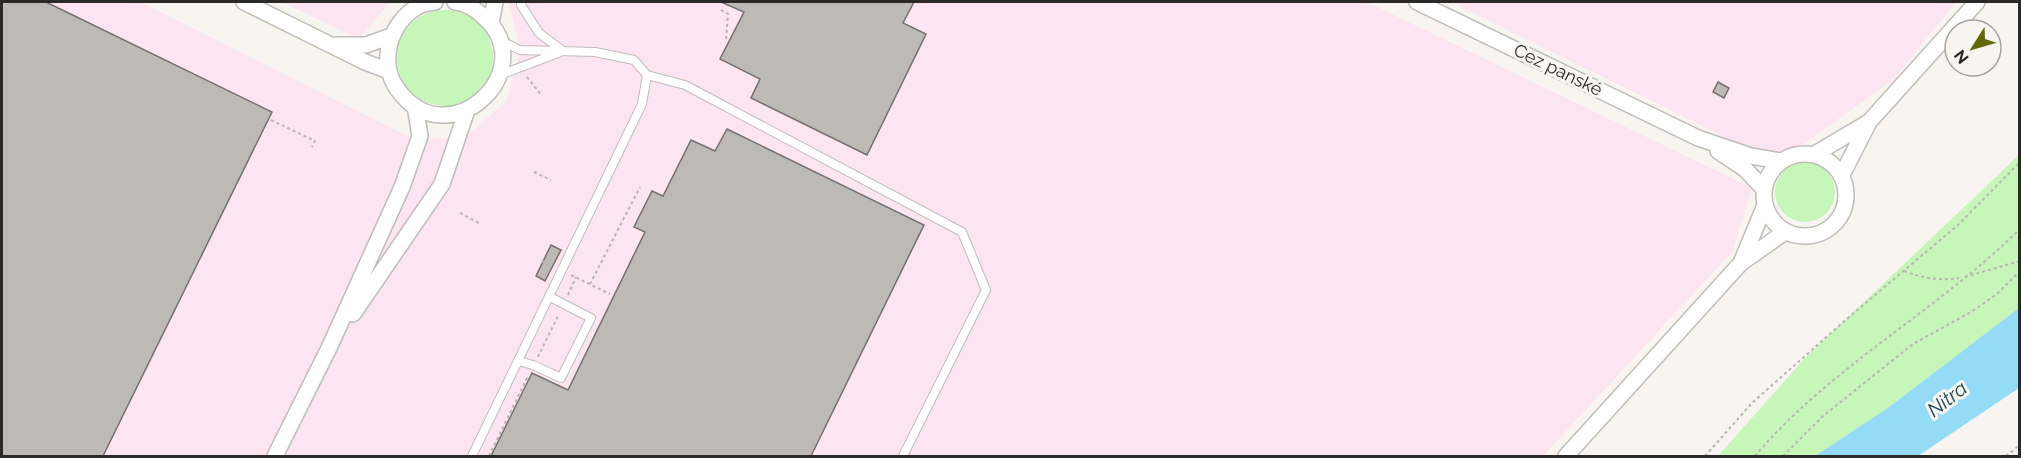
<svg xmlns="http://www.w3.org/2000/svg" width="2021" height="458" font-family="Raleway,sans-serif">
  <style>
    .industrial { fill: #fce4f0 }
    .green { fill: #c7f6b9 }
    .water { fill: #94dcf6 }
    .building { fill: #bdb9b7; stroke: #74706e; stroke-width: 1.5 }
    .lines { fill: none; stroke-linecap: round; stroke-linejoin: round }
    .service-casing { stroke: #bfbdb9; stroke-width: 10 }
    .minor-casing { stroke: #bfbdb9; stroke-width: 18 }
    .path { stroke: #b7b4b1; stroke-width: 2; stroke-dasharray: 3 3; stroke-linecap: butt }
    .service { stroke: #fff; stroke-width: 8 }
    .minor { stroke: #fff; stroke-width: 15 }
    .labels { text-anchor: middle; stroke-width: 6; stroke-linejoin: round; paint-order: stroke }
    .street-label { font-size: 18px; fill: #2a2928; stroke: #f8f5f1 }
    .water-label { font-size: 20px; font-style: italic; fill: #1c4755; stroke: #f8f5f1 }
  </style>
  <rect width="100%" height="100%" fill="#f8f5f1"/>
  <!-- industrial -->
  <path class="industrial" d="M2 2H141L409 137 461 140 506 102 520 51 509 2H1367L1752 188 1732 252 1543 456H2Z
    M282 2H394L388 4 359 39Z
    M1451 2H1956L1895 78 1778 163Z"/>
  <!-- green -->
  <path class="green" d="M397 58a48 48 0 1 1 96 0a48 48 0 1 1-96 0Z
    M2019 155V308L1889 407 1815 456H1718L1805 358Z
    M1775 192a30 30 0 1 1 60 0a30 30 0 1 1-60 0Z"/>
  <!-- water -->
  <path class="water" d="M2019 308V388L1918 456H1815L1889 407Z"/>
  <!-- building -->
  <path class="building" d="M2 2H46L272 112 103 456H2Z
    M721 2H914L903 23 926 34 867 155 751 98 760 79 720 59 744 12Z
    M1718 82 1729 88 1724 98 1713 92Z
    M727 129 924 225 811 456H491L532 373 568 390 645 232 634 227 652 191 663 196 691 140 715 151Z
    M551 245 561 250 545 281 536 276Z"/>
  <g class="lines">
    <defs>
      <path id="service" d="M521 2V5L539 33 563 51
        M501 41 520 50 595 52 634 60 647 75 685 85 962 232 986 290 903 456
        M500 75 558 53
        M519 361 533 365 561 378 591 318 550 297
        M472 456 642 104 647 75"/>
      <path id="minor" d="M244 2 365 62 389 71
        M435 2C429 3 422 4 417 7 389 24 378 63 398 90 448 158 541 72 486 19 478 11 467 3 455 2
        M1417 2 1698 138 1751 156 1781 161
        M491 23 495 2
        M336 45H366L391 36
        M1718 151 1745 169 1764 189
        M1764 195a41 41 0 1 1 82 0a41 41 0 1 1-82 0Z
        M1815 154 1869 122
        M1842 175 1869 122 1977 2
        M1741 263 1765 205
        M353 314 442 184 467 110
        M275 456 329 348 402 187 420 136 415 106
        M1566 456 1741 263 1785 232"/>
    </defs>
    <!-- service casing -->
    <use href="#service" class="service-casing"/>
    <!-- minor casing -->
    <use href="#minor" class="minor-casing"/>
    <!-- path -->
    <path class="path" d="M721 10 728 14 726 41
      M527 77 542 96
      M271 120 315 141 312 147
      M534 172 551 180
      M460 213 479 223
      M542 261 553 266
      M1904 271C1922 278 1939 281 1959 278
      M571 275 610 294
      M1965 277 2020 261
      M590 284 640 187
      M568 295 576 277
      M538 357 559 314
      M489 456 528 376
      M1705 456 1753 402 1849 317 1958 225 2020 162
      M1755 456C1830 367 1937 311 2020 229
      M1783 456 1823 416 1913 344 1971 312 1997 294 2020 271
      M2006 456 2020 445"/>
    <!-- service -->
    <use href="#service" class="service"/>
    <!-- minor -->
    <use href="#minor" class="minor"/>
  </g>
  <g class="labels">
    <!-- street labels -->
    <g class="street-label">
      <text transform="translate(1558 70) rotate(26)" y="6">Cez panské</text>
    </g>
    <!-- water labels -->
    <g class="water-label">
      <text transform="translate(1947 399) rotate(-38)" y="7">Nitra</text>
    </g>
  </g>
  <!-- border -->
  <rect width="2021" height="458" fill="none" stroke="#2a2928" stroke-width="6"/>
  <!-- north arrow -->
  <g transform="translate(1973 48) rotate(233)"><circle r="28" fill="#f8f5f1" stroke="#a6a3a1" stroke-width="1.5"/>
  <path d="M0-4.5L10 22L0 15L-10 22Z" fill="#636806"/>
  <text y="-9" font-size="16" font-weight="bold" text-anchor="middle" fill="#2a2928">N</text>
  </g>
</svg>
